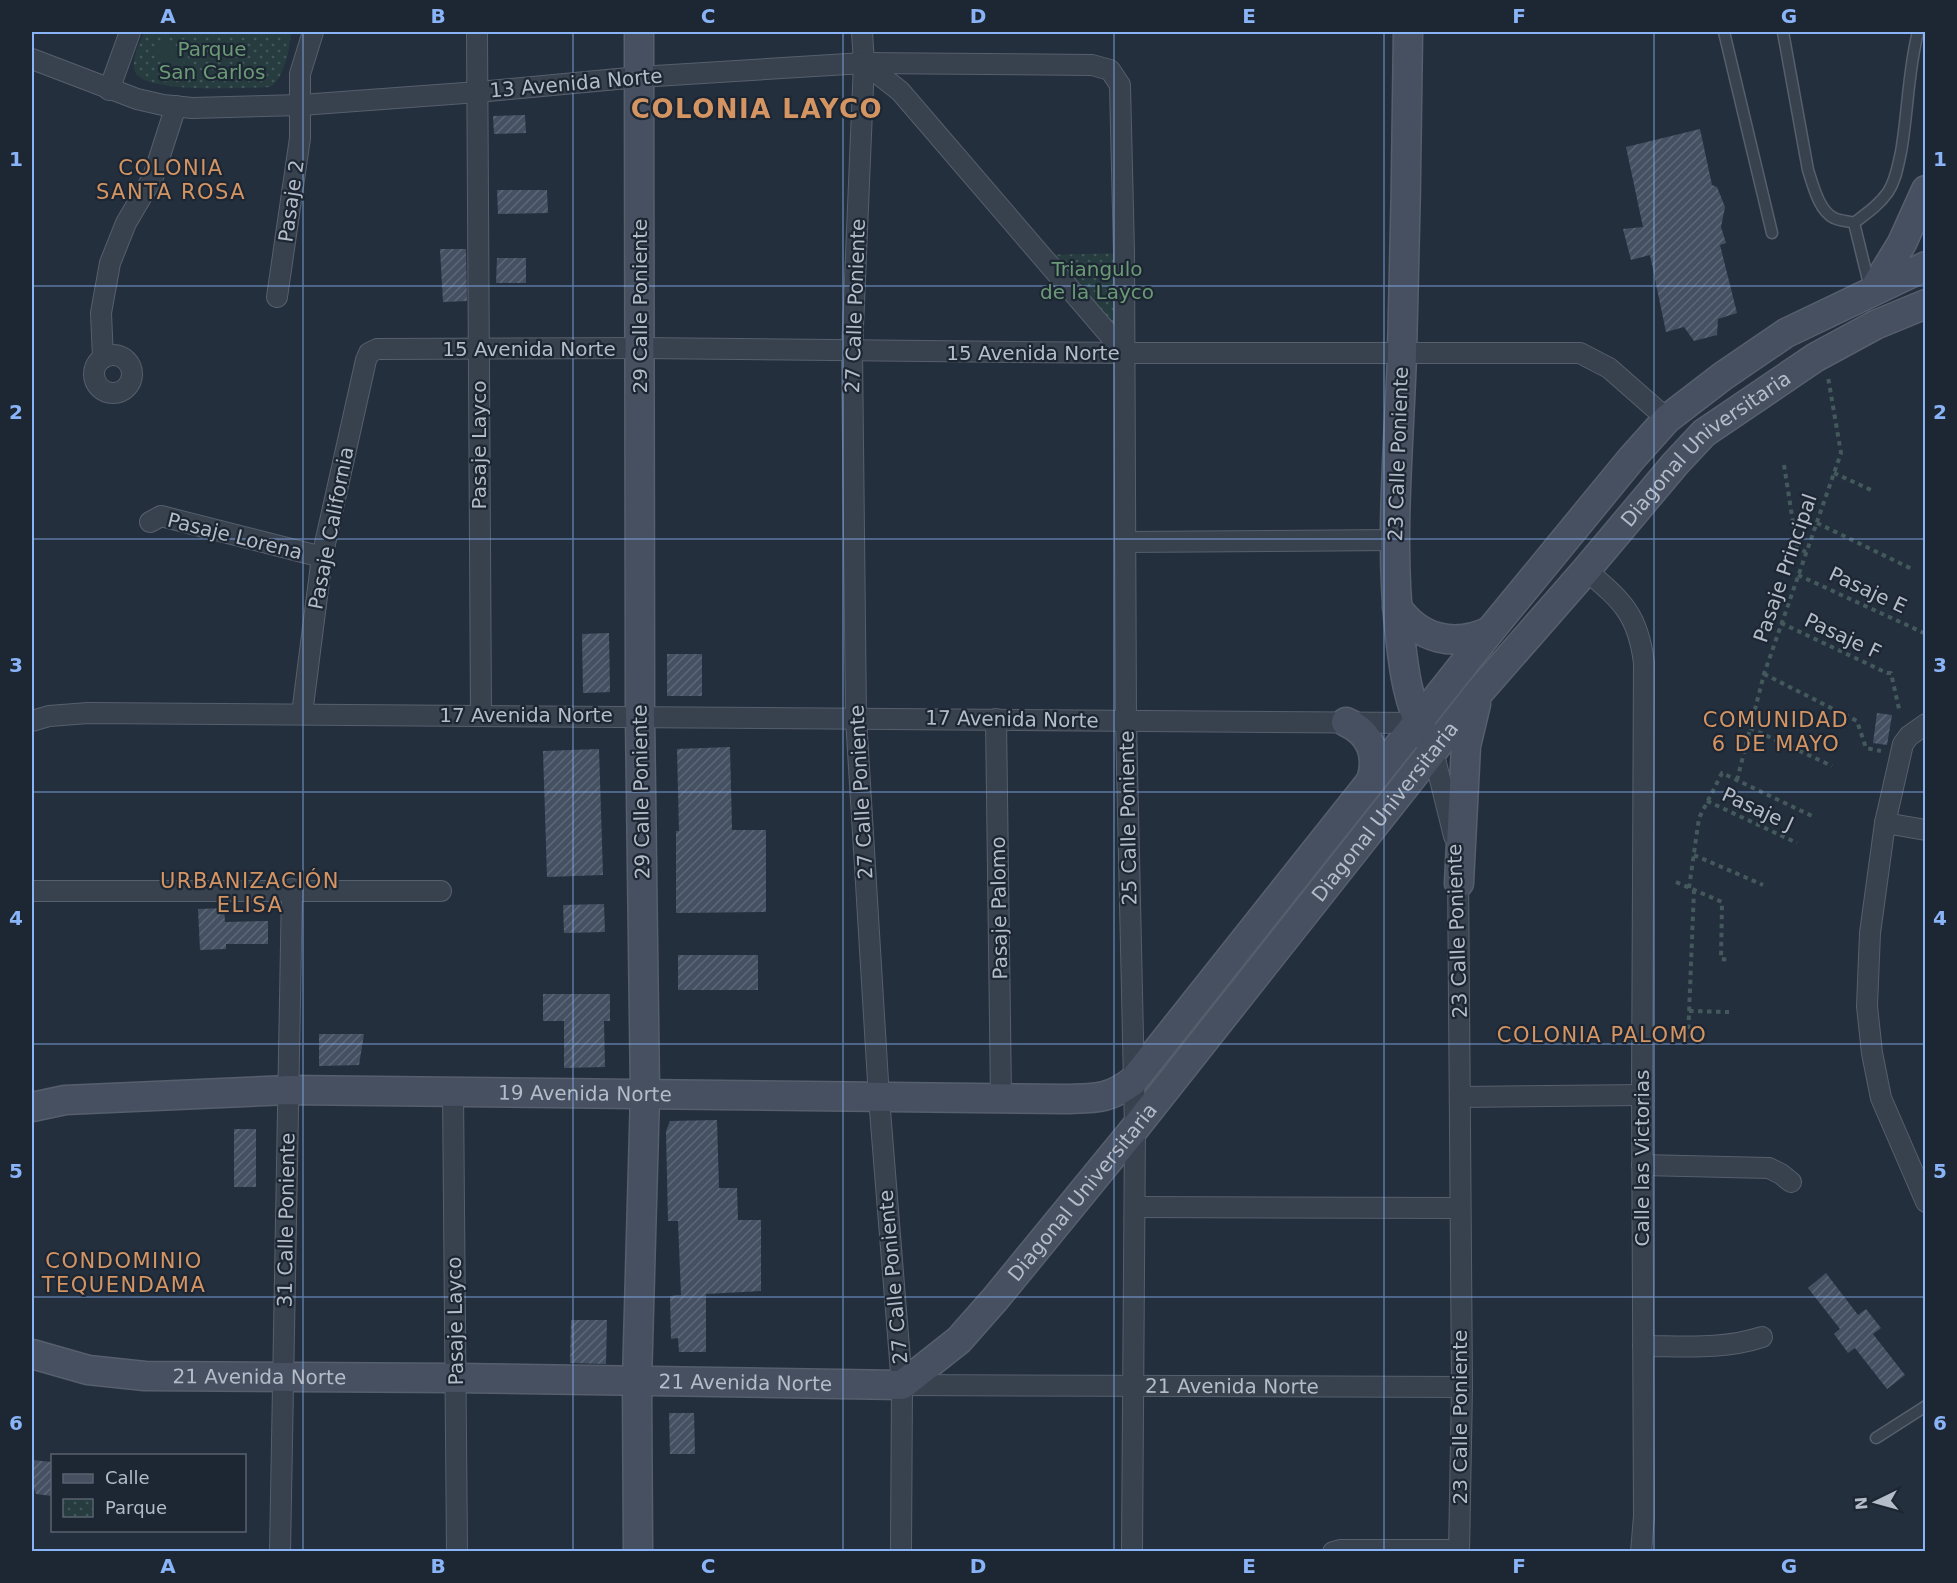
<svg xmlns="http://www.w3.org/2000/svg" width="1957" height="1583" font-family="'DejaVu Sans',sans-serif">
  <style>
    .park { fill: url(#park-dots) }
    .pitch { fill: #263c3f }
    .building { fill: url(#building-hatch) }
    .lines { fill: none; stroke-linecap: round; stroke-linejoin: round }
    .lane-casing { stroke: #565f6c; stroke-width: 13 }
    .street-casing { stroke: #565f6c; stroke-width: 22 }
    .secondary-casing { stroke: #565f6c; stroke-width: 31 }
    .path { stroke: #44595c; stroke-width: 4; stroke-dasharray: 4.5 4.5; stroke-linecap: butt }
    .lane { stroke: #38414e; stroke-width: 10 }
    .street { stroke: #38414e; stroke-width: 20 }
    .secondary { stroke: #465061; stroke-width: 28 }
    .grid { fill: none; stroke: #8ab4f8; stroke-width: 1.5; stroke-opacity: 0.55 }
    .labels { text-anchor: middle; stroke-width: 4.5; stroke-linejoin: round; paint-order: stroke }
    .park-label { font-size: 20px; fill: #6b9a76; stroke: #1d2633 }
    .street-label { font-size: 20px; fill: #b4bcc9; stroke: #1d2633 }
    .neighbourhood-label { font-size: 21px; letter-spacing: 1.5px; fill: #d59563; stroke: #1d2633 }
    .district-label { font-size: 26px; font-weight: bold; letter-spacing: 1.5px; fill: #d59563; stroke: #1d2633 }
    .neatline { fill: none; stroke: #8ab4f8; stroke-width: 2 }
    .grid-label { font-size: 20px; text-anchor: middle; font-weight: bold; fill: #8ab4f8 }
  </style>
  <defs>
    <pattern id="park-dots" width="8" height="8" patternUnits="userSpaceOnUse" patternTransform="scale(1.5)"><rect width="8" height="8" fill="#263c3f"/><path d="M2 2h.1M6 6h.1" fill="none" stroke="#435659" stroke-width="1.8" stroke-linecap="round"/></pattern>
    <pattern id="building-hatch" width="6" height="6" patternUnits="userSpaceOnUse" patternTransform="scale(1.5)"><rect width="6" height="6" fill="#455162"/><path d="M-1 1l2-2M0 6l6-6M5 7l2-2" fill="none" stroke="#5d6877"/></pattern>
  </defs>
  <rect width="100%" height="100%" fill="#242f3e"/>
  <!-- park -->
  <path class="park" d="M144 32H291C290 47 284 80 270 87 246 88 145 94 135 72 130 60 140 43 144 32Z
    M1124 253 1125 353 1040 255Z"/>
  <!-- pitch -->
  <path class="pitch" d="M162 40 187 66 177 76 152 50Z"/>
  <!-- building -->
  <path class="building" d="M525 115 526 133 494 134 493 116Z
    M1700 129 1712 185 1717 187 1725 207 1721 227 1726 243 1720 245 1737 313 1718 319 1717 335 1694 341 1684 327 1666 332 1650 255 1631 260 1623 229 1643 227 1626 147Z
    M497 190H547L548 213 498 214Z
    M440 249H466L467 301 443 302Z
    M497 258H526V283H496Z
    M609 633 610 692 583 693 582 634Z
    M667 654H702V696H667Z
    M1877 713 1892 715 1887 745 1873 743Z
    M730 747 732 830H766V912L676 913V831H679L677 749Z
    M599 749 603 875 547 877 543 751Z
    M604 904 605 932 564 933 563 905Z
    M224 908 225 922 268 921V944H226V949L200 950 198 909Z
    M678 955H758V990H678Z
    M543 994H610V1021H604L605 1067 564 1068V1021H543Z
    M319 1034H364L359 1065 319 1066Z
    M717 1120 719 1188H737L738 1220H761V1291L706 1294V1352H679L678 1338 671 1339 670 1296 681 1295 678 1221H668L666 1131 670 1121Z
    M234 1129H256V1187H234Z
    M1826 1273 1858 1315 1866 1309 1881 1328 1873 1334 1905 1375 1887 1389 1855 1348 1848 1353 1834 1334 1840 1329 1808 1288Z
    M571 1320H607L606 1364 570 1363Z
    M669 1413H694L695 1454H670Z
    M32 1460 52 1462V1496L36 1494 32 1483Z"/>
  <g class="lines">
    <defs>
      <path id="lane" d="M1724 32 1772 233
        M1783 32 1808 170C1813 185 1819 211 1834 218 1840 221 1848 221 1854 223 1867 213 1879 205 1888 192 1896 180 1898 165 1901 152 1908 112 1908 71 1918 32
        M1854 223 1870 288
        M1876 1438 1926 1406"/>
      <g id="street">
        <path d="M477 32 481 715"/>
        <path d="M862 32 864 63 852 351 856 718 879 1098 902 1385 901 1552"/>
        <path d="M862 58 864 63 900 91 1125 353"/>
        <path d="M32 59 137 99 163 105 192 108 301 105 478 92 639 77 864 63 1092 65 1110 70 1120 85 1124 253 1126 721 1135 1128 1132 1552"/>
        <path d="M109 90 130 32"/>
        <path d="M277 297 300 138V74L313 32"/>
        <circle cx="113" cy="374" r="19"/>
        <path d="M103 358 101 313 110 263 126 223 153 177 176 106"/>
        <path d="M150 522 161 516 322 557"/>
        <path d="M1125 542 1394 540"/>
        <path d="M1586 570C1622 601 1638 614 1644 663L1642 1095 1644 1516 1641 1552"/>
        <path d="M302 714 322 557 366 360 369 353 377 349 640 348 1125 353H1580L1609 368 1667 419"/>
        <path d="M996 719 1001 1098"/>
        <path d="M32 721 49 716 88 713 1418 723"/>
        <path d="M1926 724 1909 736 1903 744 1885 823 1870 933 1867 1006 1872 1053 1881 1098 1926 1202"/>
        <path d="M1433 751 1454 836"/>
        <path d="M1885 823 1926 830"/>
        <path d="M1458 871 1462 1387 1459 1552"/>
        <path d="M32 891H441"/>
        <path d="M453 1091 457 1552"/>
        <path d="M1460 1097 1642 1095"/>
        <path d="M1642 1165 1769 1168 1781 1174 1791 1182"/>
        <path d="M1135 1207 1459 1208"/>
        <path d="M1643 1346C1683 1346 1723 1350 1762 1337"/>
        <path id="s1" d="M902 1385 1462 1387"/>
        <path d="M280 1552 292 889"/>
        <path d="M1333 1552 1340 1550H1459"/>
      </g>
      <g id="secondary">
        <path d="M1408 32C1407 139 1405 247 1402 354 1399 448 1389 542 1400 635 1404 672 1408 702 1425 736"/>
        <path d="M1874 289 1902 243 1926 190"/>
        <path d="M1397 607C1419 639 1454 648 1490 631"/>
        <path d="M1346 722C1371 733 1379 756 1371 781"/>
        <path d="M1459 883 1466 746 1476 704"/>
        <path id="s2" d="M32 1107 65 1100 289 1090 1065 1099C1095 1098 1108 1100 1133 1081L1490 631 1632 458 1667 419 1723 376 1786 333 1926 266"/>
        <path id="s3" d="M32 1354 88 1370 145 1376 455 1378 902 1385 959 1340 996 1298 1135 1128 1481 690 1586 570 1675 464 1704 433 1816 357 1875 325 1926 304"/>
        <path d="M638 1552 637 1381 645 1094 640 716 639 32"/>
      </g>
    </defs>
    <!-- lane casing -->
    <use href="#lane" class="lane-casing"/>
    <!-- street casing -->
    <use href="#street" class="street-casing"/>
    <!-- secondary casing -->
    <use href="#secondary" class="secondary-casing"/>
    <!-- path -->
    <path class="path" d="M1784 465 1797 548 1806 552
      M1834 473 1871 490
      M1817 523 1912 569
      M1798 575 1924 633
      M1781 623 1887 673H1891L1899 709
      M1764 674 1857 721 1866 748 1881 751
      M1750 728 1832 766
      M1737 780 1764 674 1841 453 1828 377
      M1707 801 1797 843
      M1694 855 1763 885
      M1676 882 1722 902 1721 959 1730 960
      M1689 888 1699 818 1722 773 1812 816
      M1689 1011 1729 1012
      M1688 1038 1694 890"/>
    <!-- lane -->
    <use href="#lane" class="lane"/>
    <!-- street -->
    <use href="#street" class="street"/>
    <!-- secondary -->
    <use href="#secondary" class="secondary"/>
  </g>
  <!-- grid -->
  <path class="grid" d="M303 32V1552M573 32V1552M843 32V1552M1114 32V1552M1384 32V1552M1654 32V1552M32 286H1926M32 539H1926M32 792H1926M32 1044H1926M32 1297H1926"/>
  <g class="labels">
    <!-- park labels -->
    <g class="park-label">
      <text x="212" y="56">Parque<tspan x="212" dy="23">San Carlos</tspan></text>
      <text x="1097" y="276">Triangulo<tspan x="1097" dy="23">de la Layco</tspan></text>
    </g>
    <!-- street labels -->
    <g class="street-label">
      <text transform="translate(576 83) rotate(-5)" y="7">13 Avenida Norte</text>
      <text transform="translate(291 201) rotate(-82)" y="7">Pasaje 2</text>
      <text transform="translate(640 306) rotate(-90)" y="7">29 Calle Poniente</text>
      <text transform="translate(855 306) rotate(-88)" y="7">27 Calle Poniente</text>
      <text x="529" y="356">15 Avenida Norte</text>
      <text x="1033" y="360">15 Avenida Norte</text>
      <text transform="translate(479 445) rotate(-90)" y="7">Pasaje Layco</text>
      <text dy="7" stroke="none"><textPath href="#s3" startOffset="2110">Diagonal Universitaria</textPath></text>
      <text transform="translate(1398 454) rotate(-88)" y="7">23 Calle Poniente</text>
      <text transform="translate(331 528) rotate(-79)" y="7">Pasaje California</text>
      <text transform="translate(235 536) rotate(14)" y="7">Pasaje Lorena</text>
      <text transform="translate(1785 568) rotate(-71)" y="7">Pasaje Principal</text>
      <text transform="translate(1868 590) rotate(25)" y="7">Pasaje E</text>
      <text transform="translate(1843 636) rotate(25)" y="7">Pasaje F</text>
      <text x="526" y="722">17 Avenida Norte</text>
      <text transform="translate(1012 719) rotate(1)" y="7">17 Avenida Norte</text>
      <text transform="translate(641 792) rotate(-91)" y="7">29 Calle Poniente</text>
      <text transform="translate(861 792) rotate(-93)" y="7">27 Calle Poniente</text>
      <text transform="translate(1758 809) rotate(25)" y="7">Pasaje J</text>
      <text dy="7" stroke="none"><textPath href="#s3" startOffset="1624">Diagonal Universitaria</textPath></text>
      <text transform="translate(1128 818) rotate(-91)" y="7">25 Calle Poniente</text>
      <text transform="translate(999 908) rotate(-91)" y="7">Pasaje Palomo</text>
      <text transform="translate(1457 931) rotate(-92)" y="7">23 Calle Poniente</text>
      <text dy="7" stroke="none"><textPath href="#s2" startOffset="554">19 Avenida Norte</textPath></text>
      <text transform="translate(1642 1158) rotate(-90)" y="7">Calle las Victorias</text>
      <text dy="7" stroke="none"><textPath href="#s3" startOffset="1138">Diagonal Universitaria</textPath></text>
      <text transform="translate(286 1220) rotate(-89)" y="7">31 Calle Poniente</text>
      <text transform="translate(893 1277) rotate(-95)" y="7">27 Calle Poniente</text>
      <text transform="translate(455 1321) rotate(-91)" y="7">Pasaje Layco</text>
      <text dy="7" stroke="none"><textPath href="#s3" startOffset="230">21 Avenida Norte</textPath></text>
      <text dy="7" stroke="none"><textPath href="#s3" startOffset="716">21 Avenida Norte</textPath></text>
      <text dy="7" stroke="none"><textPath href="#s1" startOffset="330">21 Avenida Norte</textPath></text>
      <text transform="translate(1460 1417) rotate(-90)" y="7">23 Calle Poniente</text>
    </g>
    <!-- neighbourhood labels -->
    <g class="neighbourhood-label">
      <text x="171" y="175">COLONIA<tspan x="171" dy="24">SANTA ROSA</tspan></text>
      <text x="1776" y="727">COMUNIDAD<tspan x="1776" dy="24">6 DE MAYO</tspan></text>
      <text x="250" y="888">URBANIZACIÓN<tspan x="250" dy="24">ELISA</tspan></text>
      <text x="1602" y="1042">COLONIA PALOMO</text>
      <text x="124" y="1268">CONDOMINIO<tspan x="124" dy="24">TEQUENDAMA</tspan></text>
    </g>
    <!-- district labels -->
    <g class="district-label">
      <text x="757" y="118">COLONIA LAYCO</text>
    </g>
  </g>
  <!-- border -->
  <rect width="1957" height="1583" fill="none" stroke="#1d2633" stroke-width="66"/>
  <!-- legend -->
  <rect x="51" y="1454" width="195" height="78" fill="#1d2633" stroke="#59626f" stroke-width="1.5"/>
  <rect x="63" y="1474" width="30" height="9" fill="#465061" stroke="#59626f" stroke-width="1.5"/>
  <text x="105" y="1484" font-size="18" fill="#b4bcc9">Calle</text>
  <rect x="63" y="1499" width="30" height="18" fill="url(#park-dots)" stroke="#59626f" stroke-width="1.5"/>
  <text x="105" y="1514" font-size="18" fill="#b4bcc9">Parque</text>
  <!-- north arrow -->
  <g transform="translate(1876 1502) rotate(265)" stroke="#1d2633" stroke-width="4.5" paint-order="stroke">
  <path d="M0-4.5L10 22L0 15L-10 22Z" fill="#b4bcc9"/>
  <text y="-9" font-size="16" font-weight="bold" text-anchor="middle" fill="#b4bcc9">N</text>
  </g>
  <rect x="33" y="33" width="1891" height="1517" class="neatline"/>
  <g class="grid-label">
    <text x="168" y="23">A</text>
    <text x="438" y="23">B</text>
    <text x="708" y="23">C</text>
    <text x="978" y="23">D</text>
    <text x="1249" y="23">E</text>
    <text x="1519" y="23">F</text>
    <text x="1789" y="23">G</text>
    <text x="16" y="166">1</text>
    <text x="1940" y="166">1</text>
    <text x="16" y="419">2</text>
    <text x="1940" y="419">2</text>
    <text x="16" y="672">3</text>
    <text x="1940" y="672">3</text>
    <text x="16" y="925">4</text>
    <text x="1940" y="925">4</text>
    <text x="16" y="1178">5</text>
    <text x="1940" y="1178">5</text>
    <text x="16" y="1430">6</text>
    <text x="1940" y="1430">6</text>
    <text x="168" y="1573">A</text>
    <text x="438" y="1573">B</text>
    <text x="708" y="1573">C</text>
    <text x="978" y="1573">D</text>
    <text x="1249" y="1573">E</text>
    <text x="1519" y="1573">F</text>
    <text x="1789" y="1573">G</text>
  </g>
</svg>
